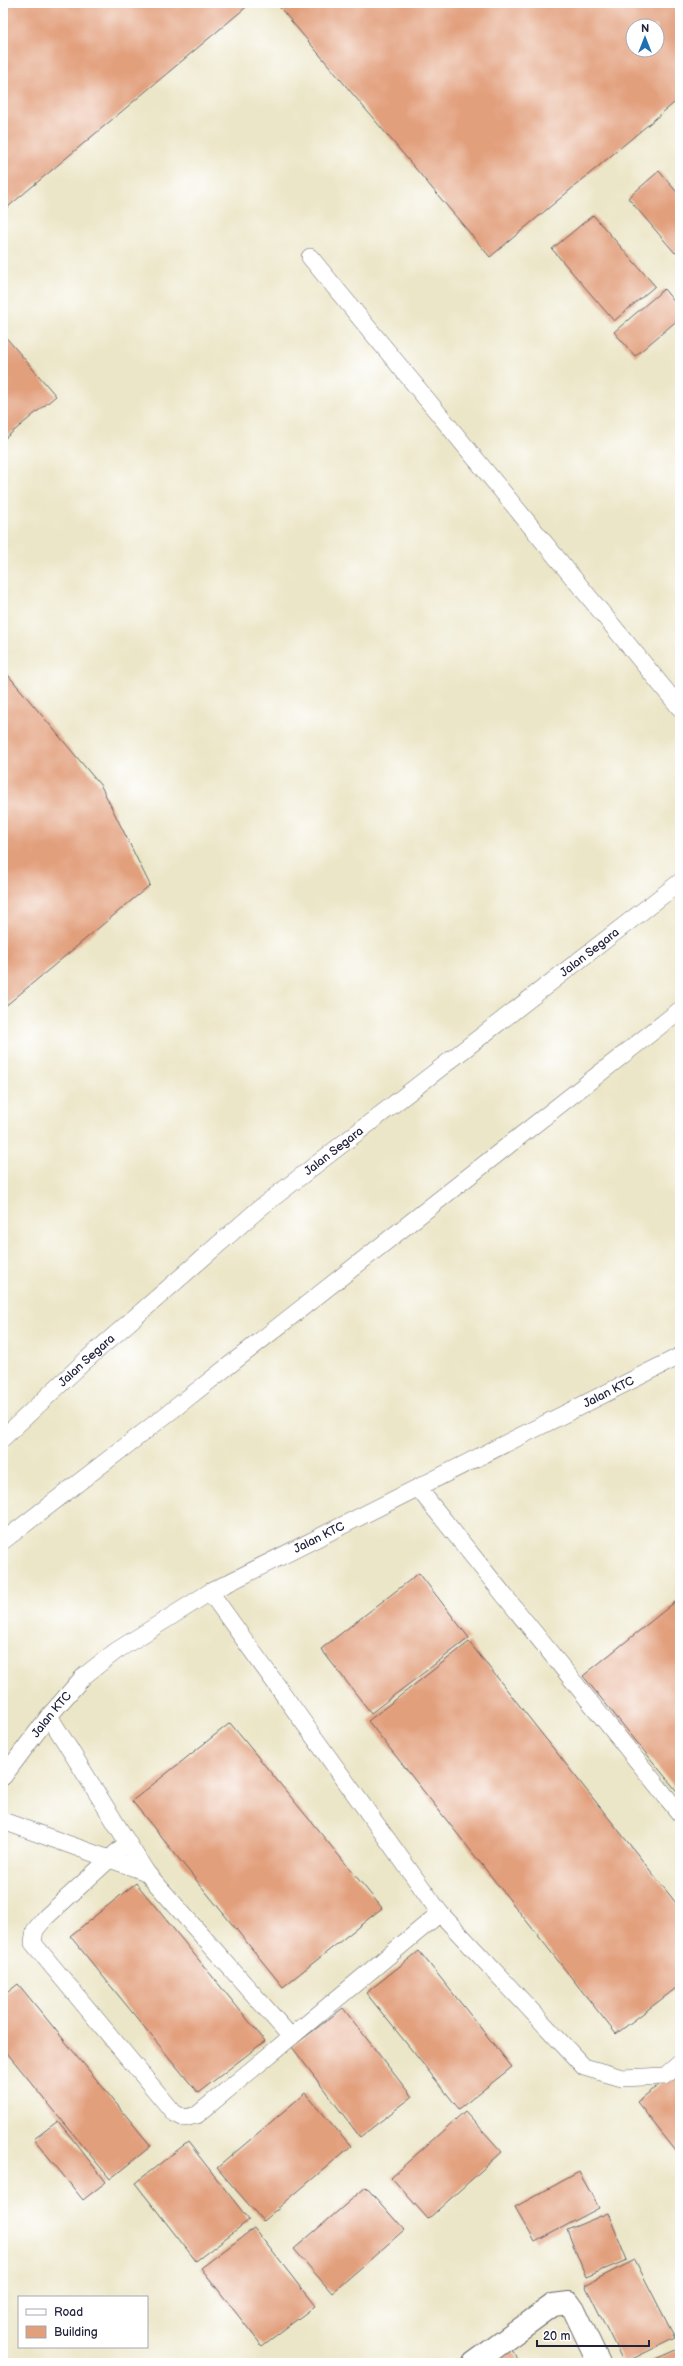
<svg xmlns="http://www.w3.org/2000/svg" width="683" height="2366" font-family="'Balsamiq Sans',sans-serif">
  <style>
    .building { fill: #e29f7b; fill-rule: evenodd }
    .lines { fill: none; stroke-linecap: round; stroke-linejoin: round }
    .service-casing { stroke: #69676c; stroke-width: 18 }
    .minor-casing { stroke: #69676c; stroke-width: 24 }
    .service { stroke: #fff; stroke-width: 17 }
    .minor { stroke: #fff; stroke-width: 22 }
    .labels { text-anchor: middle; stroke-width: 3; stroke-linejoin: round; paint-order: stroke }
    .street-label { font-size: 12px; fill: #22223b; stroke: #fff }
  </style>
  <rect width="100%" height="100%" fill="#fff"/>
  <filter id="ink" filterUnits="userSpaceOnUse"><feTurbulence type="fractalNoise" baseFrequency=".025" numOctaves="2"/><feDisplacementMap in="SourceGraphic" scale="8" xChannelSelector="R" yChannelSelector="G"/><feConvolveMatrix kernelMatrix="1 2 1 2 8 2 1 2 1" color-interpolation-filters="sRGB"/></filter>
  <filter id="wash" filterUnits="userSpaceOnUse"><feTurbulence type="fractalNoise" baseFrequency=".012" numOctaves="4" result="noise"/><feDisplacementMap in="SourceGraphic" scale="16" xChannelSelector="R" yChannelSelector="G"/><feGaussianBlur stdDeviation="0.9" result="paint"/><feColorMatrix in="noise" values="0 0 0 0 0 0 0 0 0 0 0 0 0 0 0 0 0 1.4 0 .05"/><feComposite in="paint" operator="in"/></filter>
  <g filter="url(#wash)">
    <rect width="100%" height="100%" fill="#ece6c8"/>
    <g id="blocks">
      <!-- building -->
      <path class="building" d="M3 3H251L3 211Z
        M276 3H680V98L490 257ZM633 26H657V50H633Z
        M659 171 680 196V249L675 253 628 198Z
        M593 215 655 286 614 321 552 249Z
        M664 289 680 309V318L635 356 614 332Z
        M3 334 56 396 3 440Z
        M3 669 101 786 150 885 3 1008Z
        M419 1573 469 1638 371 1713 321 1649Z
        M680 1598V1795L583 1676Z
        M469 1642 680 1908V1985L616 2034 368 1721Z
        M230 1723 382 1908 283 1987 132 1801Z
        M136 1883 265 2041 198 2093 70 1936Z
        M419 1951 512 2067 459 2109 366 1993Z
        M18 1984 151 2146 110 2179 3 2048V1996Z
        M343 2008 412 2097 360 2137 292 2047Z
        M680 2068V2156L637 2102Z
        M305 2093 351 2146 263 2221 217 2168Z
        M465 2111 502 2152 428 2219 391 2177Z
        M58 2121 106 2182 83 2200 34 2139Z
        M188 2142 249 2220 196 2261 135 2183Z
        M579 2172 599 2208 535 2242 515 2207Z
        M366 2187 404 2230 332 2293 294 2249Z
        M608 2213 627 2260 586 2277 567 2230Z
        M254 2228 315 2306 262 2346 201 2268Z
        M635 2260 675 2338 624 2363 585 2285Z
        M508 2345 521 2363H482Z
        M679 2349 680 2363H647Z"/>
    </g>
  </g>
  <g filter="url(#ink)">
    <use href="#blocks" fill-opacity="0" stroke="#69676c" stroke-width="1"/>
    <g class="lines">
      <defs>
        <g id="service">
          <path d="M310 257 680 708"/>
          <path id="s1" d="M3 1438 86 1360 260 1208 680 882"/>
          <path d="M418 1488 680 1814"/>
          <path d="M3 1541 175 1408 680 1010"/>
          <path d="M210 1592 440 1913"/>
          <path d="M49 1716 146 1872 291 2037 440 1913 584 2067 622 2078 665 2076 680 2063"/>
          <path id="s2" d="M3 1777 49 1716 84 1676 116 1651 210 1592 680 1356"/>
          <path d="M3 1821 146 1872"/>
          <path d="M128 1842 46 1917 35 1930 33 1943 174 2113 184 2118 197 2115 291 2037"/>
        </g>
        <path id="minor" d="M474 2363 553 2305 569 2303 574 2310 599 2363"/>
      </defs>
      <!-- service casing -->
      <use href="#service" class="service-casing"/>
      <!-- minor casing -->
      <use href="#minor" class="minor-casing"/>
      <!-- service -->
      <use href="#service" class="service"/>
      <!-- minor -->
      <use href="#minor" class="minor"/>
    </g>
  </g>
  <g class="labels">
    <!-- street labels -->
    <g class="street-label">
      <text dy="4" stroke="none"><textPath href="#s1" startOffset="762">Jalan Segara</textPath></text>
      <text dy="4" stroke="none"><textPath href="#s1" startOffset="438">Jalan Segara</textPath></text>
      <text dy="4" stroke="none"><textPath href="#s1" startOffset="114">Jalan Segara</textPath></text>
      <text dy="4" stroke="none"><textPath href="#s2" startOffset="727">Jalan KTC</textPath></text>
      <text dy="4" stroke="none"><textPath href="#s2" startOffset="403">Jalan KTC</textPath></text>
      <text dy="4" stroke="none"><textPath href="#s2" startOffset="79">Jalan KTC</textPath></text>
    </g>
  </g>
  <!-- margin -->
  <rect width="683" height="2366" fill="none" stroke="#fff" stroke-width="16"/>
  <!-- legend -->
  <rect x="18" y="2296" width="130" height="52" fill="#ffffff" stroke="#a7a7b1"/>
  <rect x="26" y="2309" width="20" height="6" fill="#ffffff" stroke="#a7a7b1"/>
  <text x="54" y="2316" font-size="12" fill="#22223b">Road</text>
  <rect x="26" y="2326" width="20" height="12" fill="#e29f7b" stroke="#a7a7b1"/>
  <text x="54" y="2336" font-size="12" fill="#22223b">Building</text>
  <!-- north arrow -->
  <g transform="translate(645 38)"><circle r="19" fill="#ffffff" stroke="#a7a7b1"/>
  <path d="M0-3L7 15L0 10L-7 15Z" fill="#1f6fb2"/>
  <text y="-6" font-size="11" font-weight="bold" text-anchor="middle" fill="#22223b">N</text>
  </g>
  <!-- scale -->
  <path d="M537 2340v6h112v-6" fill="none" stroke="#22223b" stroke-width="2"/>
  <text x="543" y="2340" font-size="12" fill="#22223b" stroke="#ffffff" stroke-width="3" paint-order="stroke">20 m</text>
</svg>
